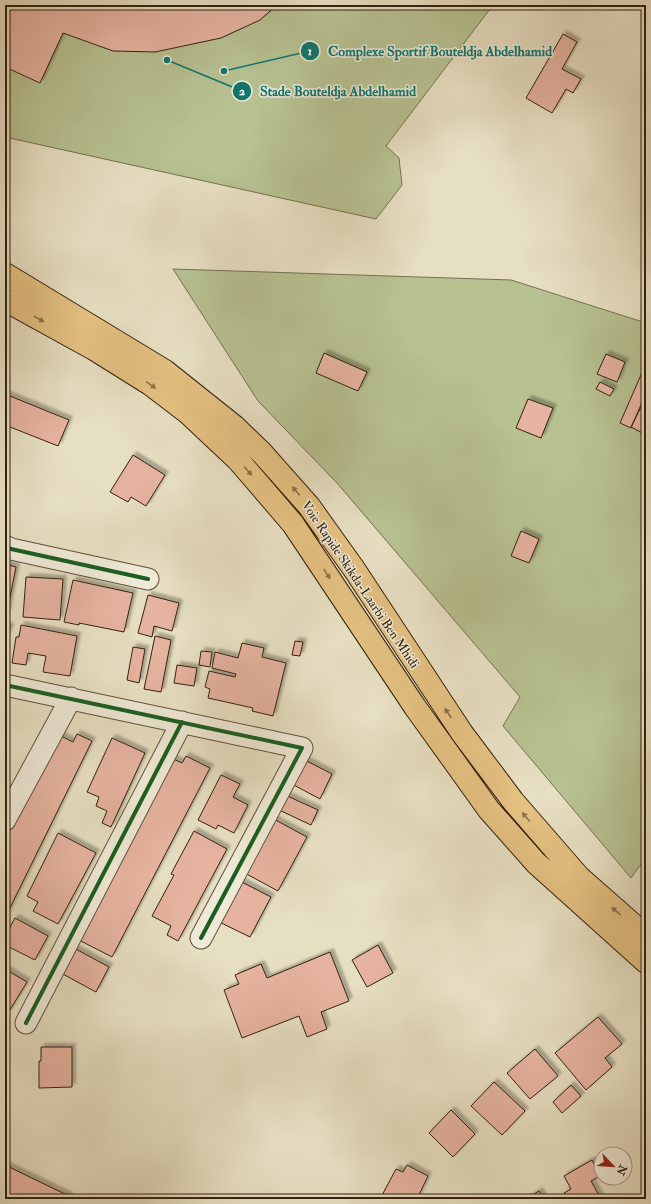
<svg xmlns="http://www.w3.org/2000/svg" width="651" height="1204" font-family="'IM FELL Double Pica',serif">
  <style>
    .green { fill: #b7c192; stroke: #757150 }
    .building { fill: #e6b3a0; stroke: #33210f; filter: url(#shadow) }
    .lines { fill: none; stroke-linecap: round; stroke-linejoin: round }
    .street-casing { stroke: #60503c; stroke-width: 23 }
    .highway-casing { stroke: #33210f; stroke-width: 24 }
    .street { stroke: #efead7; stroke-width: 21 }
    .highway { stroke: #e4c081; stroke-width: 22 }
    .cycleway-casing { stroke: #efead7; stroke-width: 6 }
    .cycleway { stroke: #1b5e20; stroke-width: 4 }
    .oneway { fill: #8c7048 }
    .labels { text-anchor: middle; stroke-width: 3; stroke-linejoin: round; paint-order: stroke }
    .street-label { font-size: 13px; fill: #33210f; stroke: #efead7 }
    .leader { fill: none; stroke: #0f766e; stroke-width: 1.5 }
    .callout-dot { fill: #0f766e; stroke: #efead7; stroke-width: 1.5 }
    .mark-label { font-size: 12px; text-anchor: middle; font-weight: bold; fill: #fff }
    .callout-label { font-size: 14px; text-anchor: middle; font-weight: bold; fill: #0f766e; stroke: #efead7; stroke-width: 3; stroke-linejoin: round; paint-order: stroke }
  </style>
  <defs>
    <filter id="shadow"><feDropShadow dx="3.5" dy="-3.5" stdDeviation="1" flood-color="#0004"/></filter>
  </defs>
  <rect width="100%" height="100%" fill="#e7dfc2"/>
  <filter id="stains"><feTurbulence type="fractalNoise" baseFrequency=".005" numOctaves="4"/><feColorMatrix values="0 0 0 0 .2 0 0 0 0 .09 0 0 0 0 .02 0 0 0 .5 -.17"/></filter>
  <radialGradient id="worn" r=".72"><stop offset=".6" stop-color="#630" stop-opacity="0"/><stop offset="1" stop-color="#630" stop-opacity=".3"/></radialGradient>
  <!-- green -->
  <path class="green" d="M5 5H493L386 146 399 158 402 185 376 219 5 137Z
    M173 269 511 280 646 323V857L631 878 503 726 520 697 337 483 258 401Z"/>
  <!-- building -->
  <path class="building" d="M5 5H277L260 20 221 38 155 52 113 51 63 33 40 83 5 67Z
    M563 34 577 42 562 69 581 79 573 93 566 89 552 113 526 98Z
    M324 353 367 372 358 391 316 373Z
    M606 354 625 362 617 382 597 374Z
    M644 368 646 369V393L631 428 620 423Z
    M600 382 614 389 610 396 596 389Z
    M5 394 69 420 58 446 5 425Z
    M646 397V435L631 427Z
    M528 399 553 408 541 438 516 428Z
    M133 455 165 475 146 506 131 497 128 502 110 492Z
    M521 531 539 539 529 563 511 556Z
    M5 564 16 567 7 613 5 612Z
    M26 577 63 579 60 620 23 617Z
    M73 580 133 593 124 632 79 623V625L64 622Z
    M148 595 179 603 172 631 154 626 152 637 138 633Z
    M5 625 10 627 5 640Z
    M21 625 77 636 70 676 43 672 46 656 28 653 26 665 12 663 16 637H19Z
    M155 636 171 640 161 692 144 689Z
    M295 641 303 642 300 656 292 655Z
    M242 643 264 648 262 657 286 663 273 716 252 711 253 708 208 698 210 689 205 687 209 671 235 677 236 674 212 668 215 652 238 658Z
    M133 647 145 649 139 683 127 680Z
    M201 651 212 652 210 667 199 665Z
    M177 665 197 668 194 686 174 683Z
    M49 730 73 742 77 734 92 741 5 918V821Z
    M112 738 145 753 111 827 102 823 107 811 96 806 99 797 87 792Z
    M186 756 210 768 112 957 75 938 169 757 182 763Z
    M303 759 332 774 320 799 290 783Z
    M221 775 240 784 233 797 248 805 234 833 218 825 216 829 198 820Z
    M283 794 318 810 311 825 277 809Z
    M270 817 307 837 278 891 241 871Z
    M194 831 227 849 178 941 167 935 171 926 152 916 174 875 171 874Z
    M58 833 96 853 58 924 33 911 38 902 27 896Z
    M234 878 271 897 250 937 213 919Z
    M15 918 48 936 35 960 5 945V936Z
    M378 945 393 973 367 987 352 960Z
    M72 947 109 967 96 992 59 972Z
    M330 952 349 1001 321 1012 327 1029 307 1037 299 1016 242 1038 224 990 239 984 235 975 261 964 267 978Z
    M5 969 27 982 8 1013 5 1011Z
    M598 1017 622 1044 605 1058 612 1067 586 1090 555 1053Z
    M41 1047H72V1087L39 1088V1061H41Z
    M535 1049 558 1076 530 1099 507 1073Z
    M494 1082 525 1111 502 1135 471 1106Z
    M571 1085 581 1096 562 1113 553 1102Z
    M451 1110 475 1134 453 1157 429 1133Z
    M592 1160 600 1176 591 1181 601 1199H567L564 1193 571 1189 564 1176Z
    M5 1165 69 1196 68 1199H5Z
    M407 1165 428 1176 417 1199H380L396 1169 403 1172Z
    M539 1191 544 1199H526Z"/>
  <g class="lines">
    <defs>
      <path id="street" d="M5 546 11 549 148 579
        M5 685 302 748 201 938
        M5 820 71 698
        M26 1023 182 722"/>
      <path id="highway" d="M5 274 165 371 234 426 262 453 309 506 354 569 462 733 513 801 579 877 646 936
        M5 300 94 349 150 384 188 413 238 460 293 524 415 707 489 810 536 863 646 962"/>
    </defs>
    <!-- street casing -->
    <use href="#street" class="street-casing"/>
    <!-- highway casing -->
    <use href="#highway" class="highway-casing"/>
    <!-- street -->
    <use href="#street" class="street"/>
    <!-- highway -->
    <use href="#highway" class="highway"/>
    <defs>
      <path id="cycleway" d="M5 546 11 549 148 579
        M5 685 302 748 201 938
        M26 1023 182 722"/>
    </defs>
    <!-- cycleway casing -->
    <use href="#cycleway" class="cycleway-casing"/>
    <!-- cycleway -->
    <use href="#cycleway" class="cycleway"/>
  </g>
  <!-- one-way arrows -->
  <defs><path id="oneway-solid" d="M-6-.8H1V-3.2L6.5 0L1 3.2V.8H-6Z"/></defs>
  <g class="oneway">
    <use href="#oneway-solid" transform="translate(39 319) rotate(29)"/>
    <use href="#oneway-solid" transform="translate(151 385) rotate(35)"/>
    <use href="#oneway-solid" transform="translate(248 471) rotate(48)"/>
    <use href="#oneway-solid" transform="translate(296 491) rotate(-130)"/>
    <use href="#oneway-solid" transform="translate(327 574) rotate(57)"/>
    <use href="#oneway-solid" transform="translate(448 713) rotate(-124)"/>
    <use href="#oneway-solid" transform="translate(526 817) rotate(-130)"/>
    <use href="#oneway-solid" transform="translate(616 911) rotate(-139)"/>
  </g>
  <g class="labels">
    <!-- street labels -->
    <g class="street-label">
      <text transform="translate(361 584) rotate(56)" y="5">Voie Rapide Skikda-Laarbi Ben Mhidi</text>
    </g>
  </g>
  <!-- callouts -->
  <path class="leader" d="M224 71L310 51M167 60L242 91"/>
  <g class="callout-dot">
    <circle cx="224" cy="71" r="4"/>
    <circle cx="167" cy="60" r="4"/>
    <circle cx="310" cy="51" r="10"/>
    <circle cx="242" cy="91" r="10"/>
  </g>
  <g class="mark-label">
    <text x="310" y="55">1</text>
    <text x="242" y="95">2</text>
  </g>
  <g class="callout-label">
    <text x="440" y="56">Complexe Sportif Bouteldja Abdelhamid</text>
    <text x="338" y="96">Stade Bouteldja Abdelhamid</text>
  </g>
  <!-- margin -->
  <rect width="651" height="1204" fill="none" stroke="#e7dfc2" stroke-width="20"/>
  <rect x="6" y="6" width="639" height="1192" fill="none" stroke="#33210f" stroke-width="2"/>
  <rect x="10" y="10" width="631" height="1184" fill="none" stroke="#33210f"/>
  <!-- north arrow -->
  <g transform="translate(613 1166) rotate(115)"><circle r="19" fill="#efead7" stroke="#a49a87"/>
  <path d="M0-3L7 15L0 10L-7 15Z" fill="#8f2418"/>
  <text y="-6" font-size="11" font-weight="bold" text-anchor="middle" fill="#33210f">N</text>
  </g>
  <rect width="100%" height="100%" filter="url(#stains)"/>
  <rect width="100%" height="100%" fill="url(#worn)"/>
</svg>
